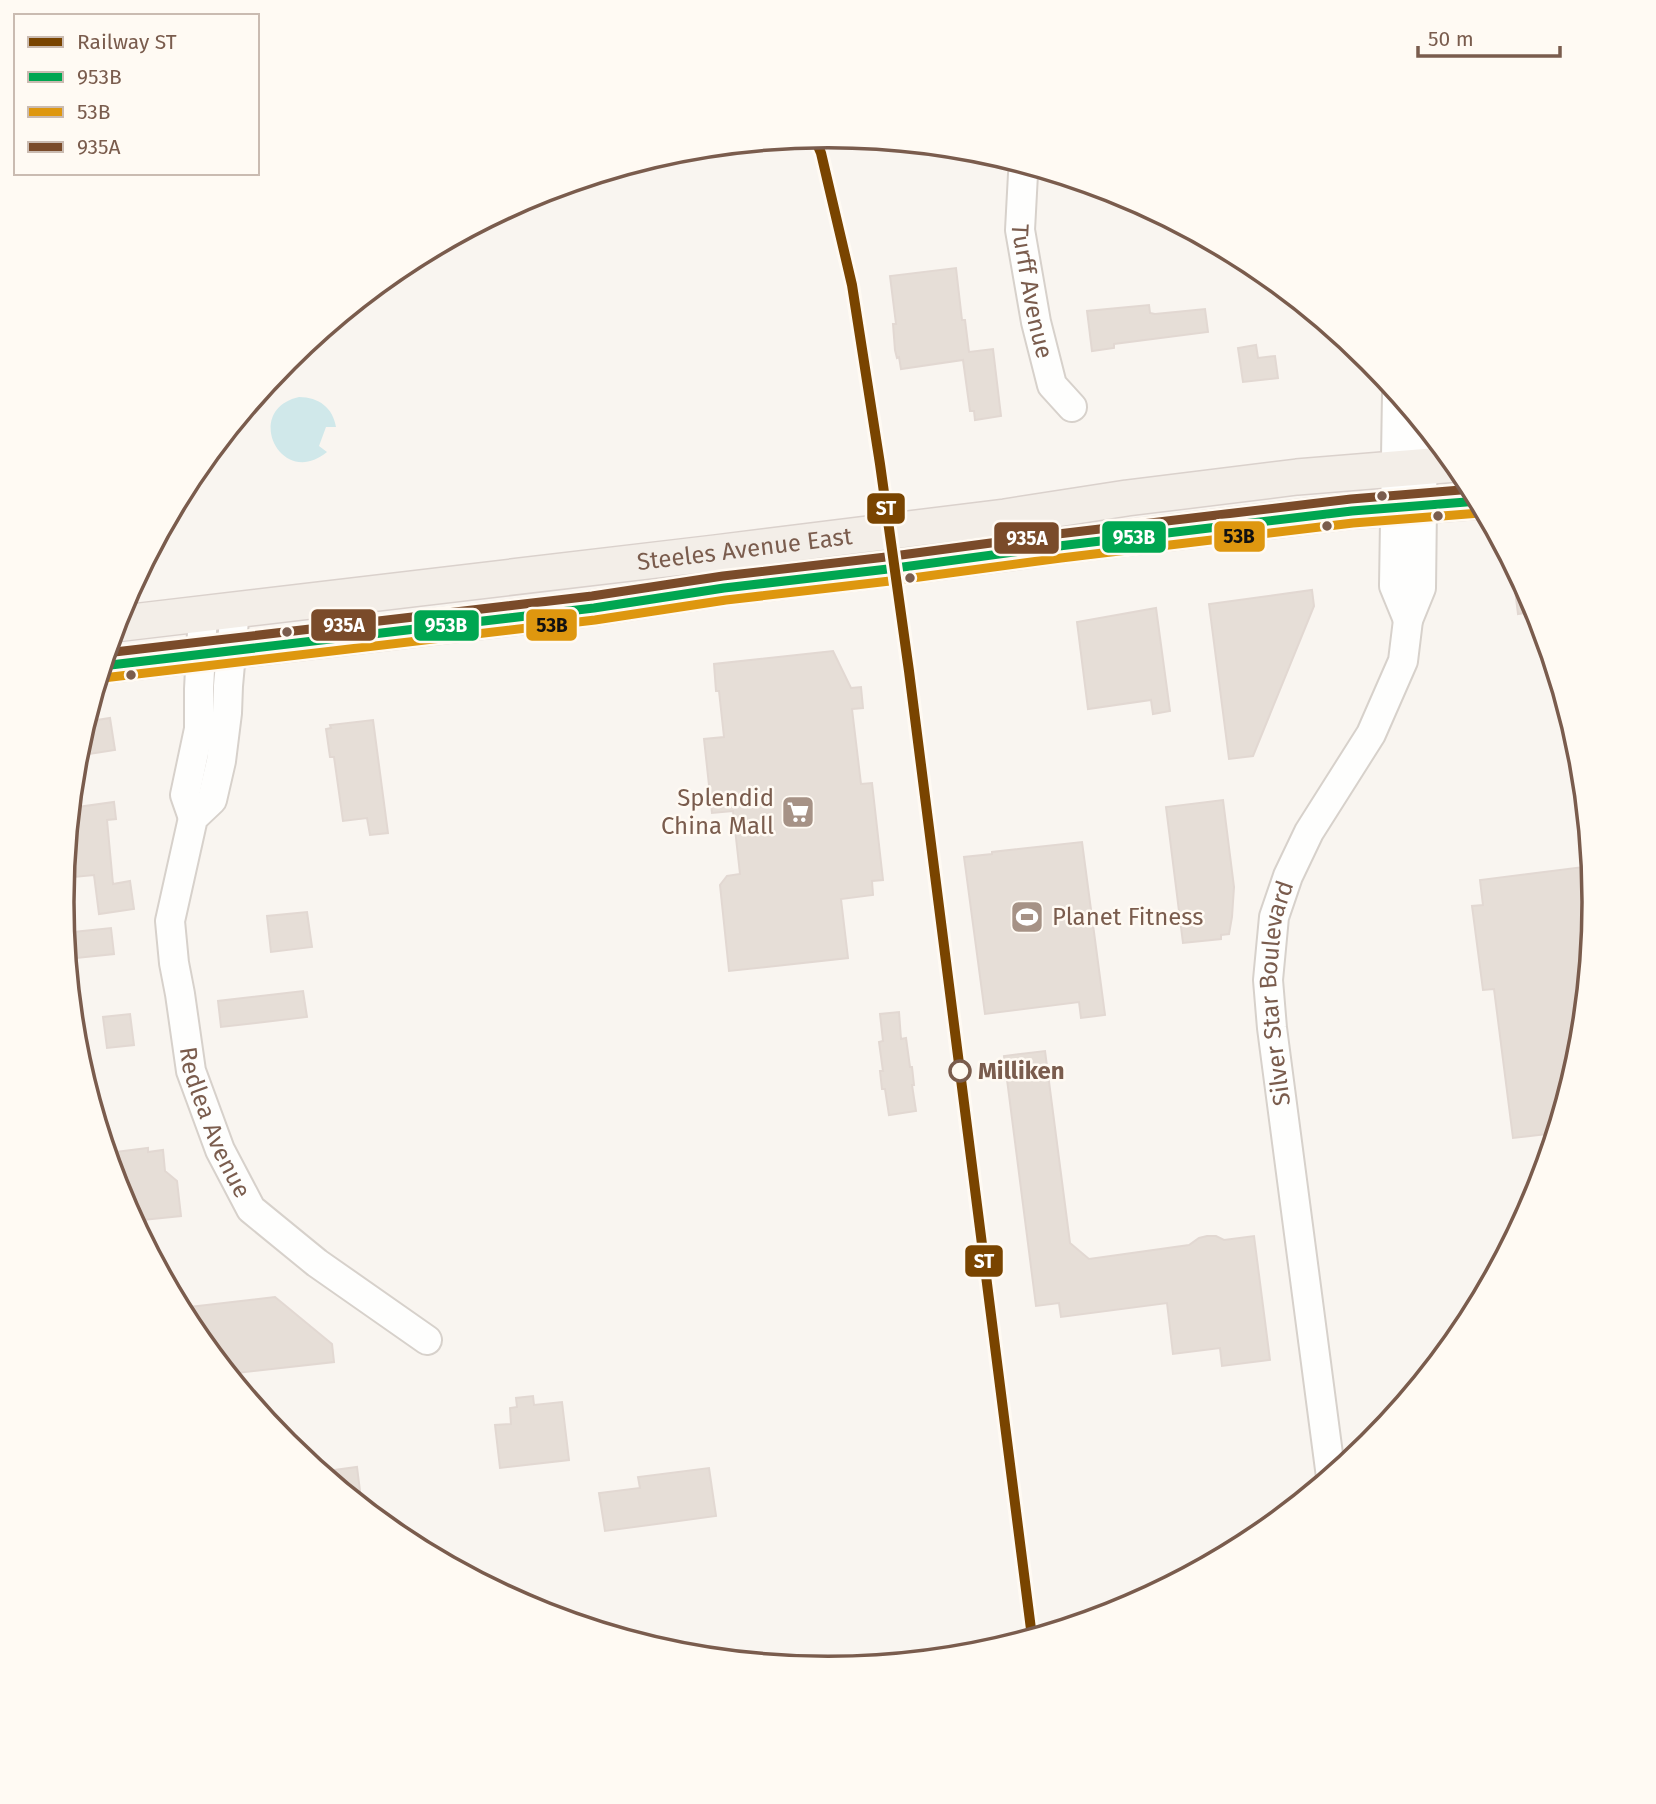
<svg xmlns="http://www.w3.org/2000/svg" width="1656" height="1804" font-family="'Fira Sans',sans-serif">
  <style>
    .water { fill: #d0e8ea }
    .building { fill: #e6ded7; stroke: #e2d8d2; stroke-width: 2 }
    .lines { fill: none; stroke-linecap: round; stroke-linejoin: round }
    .minor-casing { stroke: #d7d1cb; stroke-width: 32 }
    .major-casing { stroke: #dad1cc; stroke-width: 38 }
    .minor { stroke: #fefefd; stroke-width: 28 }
    .major { stroke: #f3eee8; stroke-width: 35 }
    .bus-1-casing { stroke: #fffaf3; stroke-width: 14 }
    .bus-2-casing { stroke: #fffaf3; stroke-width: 14 }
    .bus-3-casing { stroke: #fffaf3; stroke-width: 14 }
    .bus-1 { stroke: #00a651; stroke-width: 9 }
    .bus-2 { stroke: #de970f; stroke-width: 9 }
    .bus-3 { stroke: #7a4b2a; stroke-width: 9 }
    .rail-1-casing { stroke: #fffaf3; stroke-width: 16 }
    .rail-1 { stroke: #794400; stroke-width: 10 }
    .bus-dot { fill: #7a5c4d; stroke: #fffaf3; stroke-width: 2.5 }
    .stop-dot { fill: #fffaf3; stroke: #7a5c4d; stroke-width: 3.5 }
    .labels { text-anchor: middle; stroke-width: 5; stroke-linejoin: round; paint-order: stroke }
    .street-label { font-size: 24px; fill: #7a5c4d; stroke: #fffaf3 }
    .poi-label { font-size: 24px; fill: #7a5c4d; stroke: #fffaf3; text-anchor: end }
    .stop-label { font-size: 24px; font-weight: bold; fill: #7a5c4d; stroke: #fffaf3; text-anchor: start }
    .rim { fill: none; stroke: #7a5c4d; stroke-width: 3.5 }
    .line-badge { stroke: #fffaf3; stroke-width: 2.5 }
    .badge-label { font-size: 19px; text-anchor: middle; font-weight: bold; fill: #fff }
    .pale-badge-label { font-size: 19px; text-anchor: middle; font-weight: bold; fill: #111 }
  </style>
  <rect width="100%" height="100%" fill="#f9f5f0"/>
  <!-- water -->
  <path class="water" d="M299 397C319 397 333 408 336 427H326L319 446 327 452C281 490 242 410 299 397Z"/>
  <!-- building -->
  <path class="building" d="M956 268 962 320H965L969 352 993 349 1001 416 975 420 974 411H970L963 360 901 369 899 357 897 358 895 350 893 324H896L890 276Z
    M1149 305 1150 313 1155 314 1205 309 1208 332 1114 344V348L1092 351 1087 311Z
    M1256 345 1258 358 1275 356 1278 378 1243 382 1238 348Z
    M1512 565H1513L1537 611 1518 614Z
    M1312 590 1314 606 1253 756 1229 759 1209 604Z
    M1156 608 1170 711 1153 714 1151 700 1088 709 1077 622Z
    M833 651 851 688 861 687 863 708 852 709 861 784 872 783 883 880 872 881 873 895 841 899 848 958 729 971 720 885 727 876 740 874 733 811 712 813 704 739 724 737 719 691H716L714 664Z
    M110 718 115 750 76 756 85 722Z
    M373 720 388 833 370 835 367 818 343 821 334 757H330L326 729 331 728 330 725Z
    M1223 800 1234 887 1232 917 1229 934 1221 935V939L1183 943 1166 807Z
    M114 802 116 819 107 820 113 884 130 881 134 909 99 914 94 875 64 878 71 808Z
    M1082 842 1105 1015 1081 1018 1079 1002 985 1014 964 857 992 854V852Z
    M1591 866 1595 902 1580 1052 1555 1133 1513 1138 1494 989 1483 990 1472 906 1483 905 1480 880Z
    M307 912 312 947 271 952 267 916Z
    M111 928 114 954 67 959 64 933Z
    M303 991 307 1017 221 1027 218 1001Z
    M899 1012 901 1039 906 1038 910 1067H912L914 1085H912L916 1111 889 1115 885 1089H882L880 1071H883L879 1042 883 1041 880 1014Z
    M130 1014 134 1045 107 1048 103 1017Z
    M1045 1051 1070 1243 1089 1259 1189 1245 1199 1238 1207 1236H1216L1224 1240 1254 1236 1270 1360 1222 1366 1220 1348 1173 1354 1167 1303 1061 1317 1059 1303 1036 1306 1004 1056Z
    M148 1148V1152L163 1150 165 1171 177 1181 181 1216 133 1221 119 1195 107 1153Z
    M275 1297 332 1344 334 1362 228 1374 190 1328 180 1308Z
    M533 1396 534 1405 562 1402 569 1460 500 1468 495 1425 511 1424 510 1408 517 1407 516 1398Z
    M357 1467 362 1507 320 1472Z
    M709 1468 716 1516 605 1531 599 1493 640 1488 638 1477Z"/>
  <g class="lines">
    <defs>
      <g id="minor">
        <path id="s1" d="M1027 165 1023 174 1020 230 1036 322 1052 385 1072 407"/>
        <path d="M1397 393 1394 586 1408 620"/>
        <path id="s2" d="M235 609 228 686 227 713 221 761 212 800 193 818 170 921 174 963 180 994 191 1071 220 1150 251 1209 317 1263 427 1340"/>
        <path d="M193 818 185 795 199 729V689L203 613"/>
        <path id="s3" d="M1331 1477 1272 1028 1268 980 1274 917 1288 876 1309 832 1371 734 1403 661 1408 620 1421 588 1423 425"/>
      </g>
      <g id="major">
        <path id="s4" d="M115 624 715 553 1005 517 1127 498 1297 477 1456 464"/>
        <path d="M102 666 594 608 724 588 888 569 1059 546 1352 511 1479 501"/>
      </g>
    </defs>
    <!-- minor casing -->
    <use href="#minor" class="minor-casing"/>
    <!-- major casing -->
    <use href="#major" class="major-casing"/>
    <!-- minor -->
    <use href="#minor" class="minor"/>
    <!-- major -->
    <use href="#major" class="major"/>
    <defs>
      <path id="bus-1" d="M102 666 594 608 724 588 888 569 1059 546 1352 511 1479 501"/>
      <path id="bus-2" d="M103 678 595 620 726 600 890 581 1061 558 1353 523 1480 513"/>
      <path id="bus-3" d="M106 653 592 596 723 576 886 557 1058 534 1351 499 1473 489"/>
    </defs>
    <!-- bus-1 casing -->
    <use href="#bus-1" class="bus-1-casing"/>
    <!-- bus-2 casing -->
    <use href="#bus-2" class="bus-2-casing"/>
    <!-- bus-3 casing -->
    <use href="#bus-3" class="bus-3-casing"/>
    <!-- bus-1 -->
    <use href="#bus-1" class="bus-1"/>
    <!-- bus-2 -->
    <use href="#bus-2" class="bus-2"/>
    <!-- bus-3 -->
    <use href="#bus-3" class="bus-3"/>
    <defs>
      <path id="rail-1" d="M814 137 821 153 852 285 880 464 909 671 1032 1637"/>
    </defs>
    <!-- rail-1 casing -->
    <use href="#rail-1" class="rail-1-casing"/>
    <!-- rail-1 -->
    <use href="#rail-1" class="rail-1"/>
  </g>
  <!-- icons -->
  <defs>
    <symbol id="supermarket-square" viewBox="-11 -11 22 22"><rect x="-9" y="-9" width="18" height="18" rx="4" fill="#a69286" stroke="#fffaf3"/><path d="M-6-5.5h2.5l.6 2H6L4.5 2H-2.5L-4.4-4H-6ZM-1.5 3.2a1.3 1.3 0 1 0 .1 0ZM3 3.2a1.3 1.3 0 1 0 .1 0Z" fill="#fff"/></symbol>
    <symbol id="stadium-square" viewBox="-11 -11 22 22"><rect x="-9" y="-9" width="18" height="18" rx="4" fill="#a69286" stroke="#fffaf3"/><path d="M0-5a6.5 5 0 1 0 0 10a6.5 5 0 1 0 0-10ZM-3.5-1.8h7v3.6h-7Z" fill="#fff"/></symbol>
  </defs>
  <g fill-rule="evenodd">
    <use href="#supermarket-square" x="779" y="793" width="38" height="38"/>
    <use href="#stadium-square" x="1008" y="898" width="38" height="38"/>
  </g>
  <!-- markers -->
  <g class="bus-dot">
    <circle cx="1382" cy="496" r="6"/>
    <circle cx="1438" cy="516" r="6"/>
    <circle cx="1327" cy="526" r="6"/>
    <circle cx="910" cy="578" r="6"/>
    <circle cx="287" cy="632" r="6"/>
    <circle cx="131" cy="675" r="6"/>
  </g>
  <circle class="stop-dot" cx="960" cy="1071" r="10"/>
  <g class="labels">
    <!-- street labels -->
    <g class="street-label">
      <text dy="8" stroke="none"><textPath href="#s1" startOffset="128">Turff Avenue</textPath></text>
      <text dy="8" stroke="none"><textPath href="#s4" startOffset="634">Steeles Avenue East</textPath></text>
      <text dy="8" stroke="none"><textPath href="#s3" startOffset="488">Silver Star Boulevard</textPath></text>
      <text dy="8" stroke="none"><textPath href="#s2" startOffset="532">Redlea Avenue</textPath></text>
    </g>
    <!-- poi labels -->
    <g class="poi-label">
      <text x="774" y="806">Splendid<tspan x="774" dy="28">China Mall</tspan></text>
      <text x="1052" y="925" text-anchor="start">Planet Fitness</text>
    </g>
    <!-- stop labels -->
    <g class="stop-label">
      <text x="978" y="1079">Milliken</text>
    </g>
  </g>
  <!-- crop -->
  <path d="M0 0H1656V1804H0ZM74 902a754 754 0 1 1 1508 0a754 754 0 1 1-1508 0Z" fill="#fffaf3" fill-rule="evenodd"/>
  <path class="rim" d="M74 902a754 754 0 1 1 1508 0a754 754 0 1 1-1508 0Z"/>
  <g class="line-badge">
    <rect x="866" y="492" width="40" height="33" rx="7" fill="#794400"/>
    <rect x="1213" y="520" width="53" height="33" rx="7" fill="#de970f"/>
    <rect x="1101" y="520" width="66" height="34" rx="7" fill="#00a651"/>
    <rect x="993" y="521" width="67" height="34" rx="7" fill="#7a4b2a"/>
    <rect x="525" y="608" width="53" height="34" rx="7" fill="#de970f"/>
    <rect x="310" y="608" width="67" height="34" rx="7" fill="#7a4b2a"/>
    <rect x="413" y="609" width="67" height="33" rx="7" fill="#00a651"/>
    <rect x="964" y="1244" width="40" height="34" rx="7" fill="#794400"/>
  </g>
  <g class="badge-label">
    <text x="886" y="515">ST</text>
    <text x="1134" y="544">953B</text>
    <text x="1027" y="545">935A</text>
    <text x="344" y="632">935A</text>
    <text x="446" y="632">953B</text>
    <text x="984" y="1268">ST</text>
  </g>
  <g class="pale-badge-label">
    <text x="1239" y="543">53B</text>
    <text x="552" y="632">53B</text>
  </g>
  <!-- legend -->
  <rect x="14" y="14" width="245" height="161" fill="#fffaf3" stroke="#cabbb1" stroke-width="2"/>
  <rect x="28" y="37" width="35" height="10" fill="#794400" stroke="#cabbb1" stroke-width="2"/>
  <text x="77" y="49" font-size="21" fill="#7a5c4d">Railway ST</text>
  <rect x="28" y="72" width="35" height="10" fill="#00a651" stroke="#cabbb1" stroke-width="2"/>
  <text x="77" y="84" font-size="21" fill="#7a5c4d">953B</text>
  <rect x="28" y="107" width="35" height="10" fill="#de970f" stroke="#cabbb1" stroke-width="2"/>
  <text x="77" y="119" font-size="21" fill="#7a5c4d">53B</text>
  <rect x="28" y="142" width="35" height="10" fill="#7a4b2a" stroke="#cabbb1" stroke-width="2"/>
  <text x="77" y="154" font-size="21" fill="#7a5c4d">935A</text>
  <!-- scale -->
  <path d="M1418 46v10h142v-10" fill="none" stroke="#7a5c4d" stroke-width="3.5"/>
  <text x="1428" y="46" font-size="21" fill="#7a5c4d" stroke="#fffaf3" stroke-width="5" paint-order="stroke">50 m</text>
</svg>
